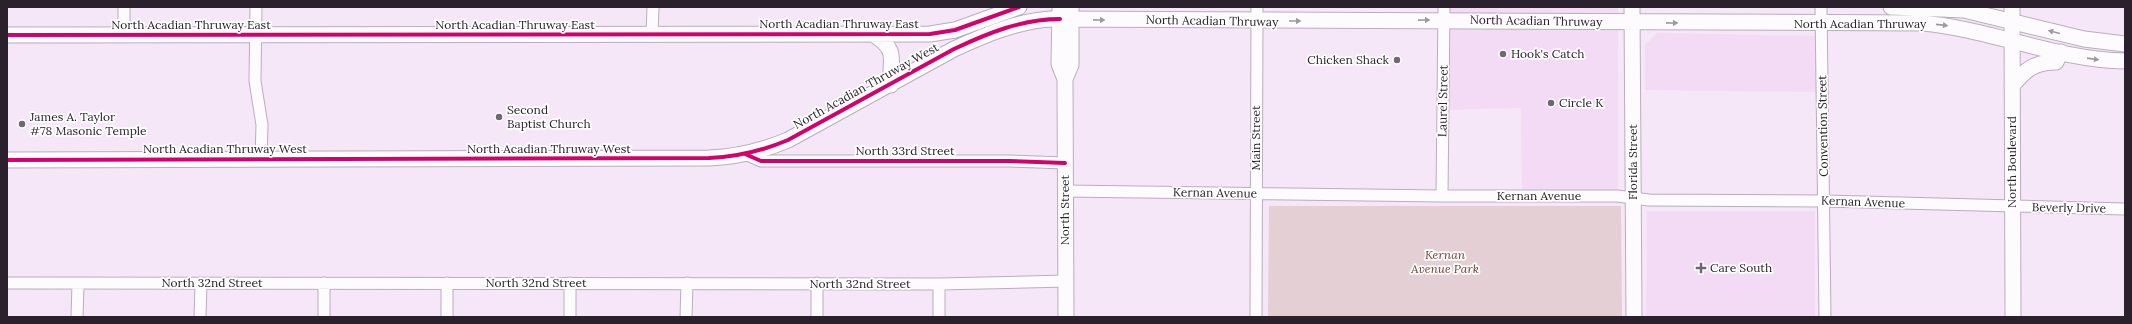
<svg xmlns="http://www.w3.org/2000/svg" width="2132" height="324" font-family="Lora,serif">
  <style>
    .built { fill: #f3dbf6 }
    .green { fill: #e3cfd4 }
    .lines { fill: none; stroke-linecap: round; stroke-linejoin: round }
    .street-casing { stroke: #b9aebb; stroke-width: 13 }
    .secondary-casing { stroke: #b9aebb; stroke-width: 17 }
    .street { stroke: #fefbfe; stroke-width: 11 }
    .secondary { stroke: #fefbfe; stroke-width: 15 }
    .cycleway-casing { stroke: #fff; stroke-width: 6 }
    .cycleway { stroke: #d6006c; stroke-width: 4 }
    .oneway { fill: #9f99a0 }
    .poi-dot { fill: #716673; stroke: #fff; stroke-width: 1.5 }
    .labels { text-anchor: middle; stroke-width: 3.5; stroke-linejoin: round; paint-order: stroke }
    .street-label { font-size: 12px; fill: #2a212c; stroke: #fff }
    .poi-label { font-size: 12px; fill: #2a212c; stroke: #fff; text-anchor: start }
    .park-label { font-size: 12px; font-style: italic; fill: #744137; stroke: #fff }
  </style>
  <rect width="100%" height="100%" fill="#f5e7f8"/>
  <!-- built -->
  <path class="built" d="M1449 7H1618V191H1522L1521 108 1448 110Z
    M1657 33 1821 36 1822 92 1645 90V45Z
    M1647 211H1815V317H1646Z"/>
  <!-- green -->
  <path class="green" d="M1269 206H1621L1622 317H1268Z"/>
  <g class="lines">
    <defs>
      <path id="street" d="M256 7 255 81 262 125 261 159
        M1821 7 1825 317
        M124 35V7
        M652 35 653 7
        M745 154 761 161H1009L1065 163
        M1065 191 1442 196H1617L1649 200 1825 201 2125 209
        M1442 196 1444 7
        M7 283 939 284 1066 281
        M447 283V317
        M817 283V317
        M939 284V317
        M77 317 78 284
        M200 317 201 284
        M324 317V283
        M570 317V283
        M686 317 687 283
        M1256 317 1257 7"/>
      <path id="secondary" d="M1060 7 1059 64 1065 79 1066 317
        M1632 7 1634 317
        M1891 7 1964 10 2084 39 2125 44
        M2012 7 2013 317
        M873 34C900 52 889 58 891 85
        M7 35 930 34 955 30 1019 7
        M1065 79 1071 65V7
        M2012 86C2025 70 2034 62 2056 62L2061 52
        M7 160 709 158C736 157 762 151 788 140L954 49C985 35 1017 21 1051 19L1922 23C1991 29 2056 60 2125 61"/>
    </defs>
    <!-- street casing -->
    <use href="#street" class="street-casing"/>
    <!-- secondary casing -->
    <use href="#secondary" class="secondary-casing"/>
    <!-- street -->
    <use href="#street" class="street"/>
    <!-- secondary -->
    <use href="#secondary" class="secondary"/>
    <defs>
      <path id="cycleway" d="M7 35 930 34 955 30 1019 7
        M745 154 761 161H1009L1065 163
        M7 160 709 158C736 157 762 151 788 140L954 49C988 33 1022 19 1060 19"/>
    </defs>
    <!-- cycleway casing -->
    <use href="#cycleway" class="cycleway-casing"/>
    <!-- cycleway -->
    <use href="#cycleway" class="cycleway"/>
  </g>
  <!-- one-way arrows -->
  <defs><path id="oneway-solid" d="M-6-.8H1V-3.2L6.5 0L1 3.2V.8H-6Z"/></defs>
  <g class="oneway">
    <use href="#oneway-solid" transform="translate(1099 20) rotate(1)"/>
    <use href="#oneway-solid" transform="translate(1424 20) rotate(-1)"/>
    <use href="#oneway-solid" transform="translate(1295 21)"/>
    <use href="#oneway-solid" transform="translate(1672 23) rotate(1)"/>
    <use href="#oneway-solid" transform="translate(1942 25) rotate(6)"/>
    <use href="#oneway-solid" transform="translate(2054 32) rotate(-165)"/>
    <use href="#oneway-solid" transform="translate(2093 59) rotate(8)"/>
  </g>
  <!-- markers -->
  <g class="poi-dot">
    <circle cx="1503" cy="54" r="4"/>
    <circle cx="1397" cy="60" r="4"/>
    <circle cx="1551" cy="103" r="4"/>
    <circle cx="499" cy="117" r="4"/>
    <circle cx="22" cy="124" r="4"/>
    <path d="M1699 262h4v4h4v4h-4v4h-4v-4h-4v-4h4z"/>
  </g>
  <g class="labels">
    <!-- street labels -->
    <g class="street-label">
      <text transform="translate(1212 21) rotate(1)" y="4">North Acadian Thruway</text>
      <text transform="translate(1536 21) rotate(1)" y="4">North Acadian Thruway</text>
      <text x="839" y="28">North Acadian Thruway East</text>
      <text x="1860" y="28">North Acadian Thruway</text>
      <text x="191" y="29">North Acadian Thruway East</text>
      <text x="515" y="29">North Acadian Thruway East</text>
      <text transform="translate(866 86) rotate(-29)" y="4">North Acadian Thruway West</text>
      <text transform="translate(1443 101) rotate(-89)" y="4">Laurel Street</text>
      <text transform="translate(1823 126) rotate(-91)" y="4">Convention Street</text>
      <text transform="translate(1256 138) rotate(-90)" y="4">Main Street</text>
      <text x="225" y="153">North Acadian Thruway West</text>
      <text x="549" y="153">North Acadian Thruway West</text>
      <text x="905" y="155">North 33rd Street</text>
      <text transform="translate(1633 162) rotate(-90)" y="4">Florida Street</text>
      <text transform="translate(2012 162) rotate(-90)" y="4">North Boulevard</text>
      <text transform="translate(1215 193) rotate(1)" y="4">Kernan Avenue</text>
      <text x="1539" y="200">Kernan Avenue</text>
      <text transform="translate(1863 202) rotate(2)" y="4">Kernan Avenue</text>
      <text transform="translate(2069 208) rotate(1)" y="4">Beverly Drive</text>
      <text transform="translate(1065 210) rotate(-90)" y="4">North Street</text>
      <text x="212" y="287">North 32nd Street</text>
      <text x="536" y="287">North 32nd Street</text>
      <text x="860" y="288">North 32nd Street</text>
    </g>
    <!-- poi labels -->
    <g class="poi-label">
      <text x="1511" y="58">Hook's Catch</text>
      <text x="1389" y="64" text-anchor="end">Chicken Shack</text>
      <text x="1559" y="107">Circle K</text>
      <text x="507" y="114">Second<tspan x="507" dy="14">Baptist Church</tspan></text>
      <text x="30" y="121">James A. Taylor<tspan x="30" dy="14">#78 Masonic Temple</tspan></text>
      <text x="1710" y="272">Care South</text>
    </g>
    <!-- park labels -->
    <g class="park-label">
      <text x="1445" y="259">Kernan<tspan x="1445" dy="14">Avenue Park</tspan></text>
    </g>
  </g>
  <!-- border -->
  <rect width="2132" height="324" fill="none" stroke="#2a212c" stroke-width="16"/>
</svg>
